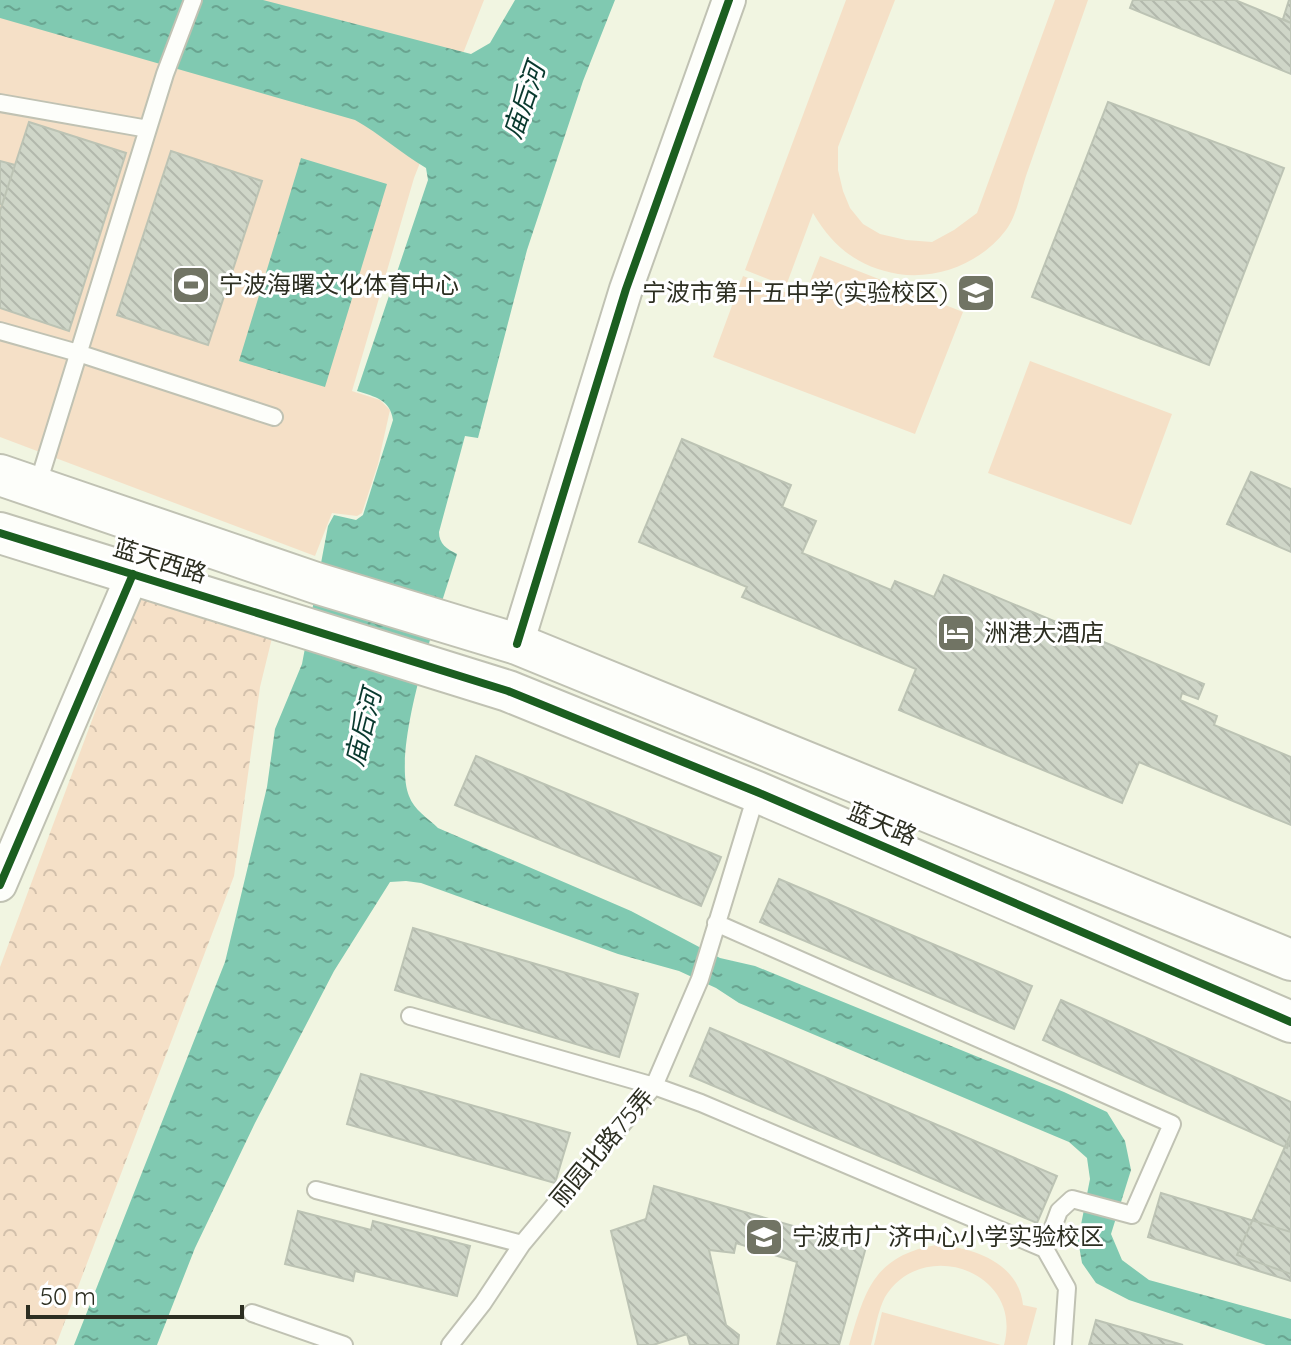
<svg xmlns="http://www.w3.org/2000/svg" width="1291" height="1345" font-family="Quicksand,'Noto Sans SC',sans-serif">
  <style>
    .green { fill: #f5e0c7 }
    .forest { fill: url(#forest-crowns) }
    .water { fill: url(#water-ripples) }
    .building { fill: url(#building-back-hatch); stroke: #bcc3b4; stroke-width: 2 }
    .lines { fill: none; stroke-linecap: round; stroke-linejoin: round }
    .service-casing { stroke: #c0c2b3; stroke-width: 20 }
    .minor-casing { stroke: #c0c2b3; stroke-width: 36 }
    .tertiary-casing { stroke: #c0c2b3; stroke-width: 44 }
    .service { stroke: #fdfefa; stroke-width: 16 }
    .minor { stroke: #fdfefa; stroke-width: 32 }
    .tertiary { stroke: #fdfefa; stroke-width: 40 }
    .cycleway-casing { stroke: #fff; stroke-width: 13 }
    .cycleway { stroke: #1b5e20; stroke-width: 8 }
    .labels { text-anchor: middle; stroke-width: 6; stroke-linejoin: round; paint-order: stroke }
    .poi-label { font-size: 24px; fill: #2c2e21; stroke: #fff; text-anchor: start }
    .street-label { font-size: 24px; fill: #2c2e21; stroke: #fff }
    .water-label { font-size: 26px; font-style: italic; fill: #09392e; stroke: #fff }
  </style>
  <defs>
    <pattern id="forest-crowns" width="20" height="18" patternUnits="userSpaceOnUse" patternTransform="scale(2)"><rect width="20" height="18" fill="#f5e0c7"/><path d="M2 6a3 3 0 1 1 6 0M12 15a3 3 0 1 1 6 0" fill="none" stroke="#d2c0ab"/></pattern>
    <pattern id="water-ripples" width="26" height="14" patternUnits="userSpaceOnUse" patternTransform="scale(2)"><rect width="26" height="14" fill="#80c9b1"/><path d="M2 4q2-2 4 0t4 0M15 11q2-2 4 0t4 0" fill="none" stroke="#69a490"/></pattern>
    <pattern id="building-back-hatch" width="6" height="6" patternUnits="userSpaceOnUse" patternTransform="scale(2)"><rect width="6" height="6" fill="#cfd6c8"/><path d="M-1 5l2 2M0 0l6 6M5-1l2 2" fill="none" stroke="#b2b8ac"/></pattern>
  </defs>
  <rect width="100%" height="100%" fill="#f1f5e1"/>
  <!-- green -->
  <path class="green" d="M0 0H484L414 178 352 391 380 400 390 410 378 464 362 513 357 516 332 513 315 556 0 437Z
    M846 0H895L838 147V170L843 191 850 208 863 224 880 234 906 240 932 242 954 230 977 213 1055 0H1088C1068 58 1047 115 1027 173 1021 190 1017 216 1006 230 981 263 938 280 898 274 858 267 833 247 813 213L786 286 745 270Z
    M820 256 963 312 915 434 713 357 743 276 803 299Z
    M1030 361 1172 414 1131 525 988 473Z
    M936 1245C973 1247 1019 1263 1023 1305L1037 1308 1027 1345H1004C1024 1271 922 1236 885 1297 878 1310 875 1330 871 1345H849C865 1290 874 1256 936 1245Z
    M882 1312 1001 1345H874Z"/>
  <!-- forest -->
  <path class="forest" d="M145 578 272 638 260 687 234 876 56 1345H0V967Z"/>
  <!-- water -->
  <path class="water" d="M0 0H263L471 54 490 43 515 0H615L583 81 527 250 478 438 465 436 439 532C439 544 447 549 457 554 441 608 390 746 409 796 414 810 428 818 438 828L631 911 720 958 755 966 1064 1092 1107 1112 1125 1141 1131 1170 1111 1234 1122 1260 1149 1280 1291 1319V1345H1266L1129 1300 1096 1283 1082 1263 1078 1240 1090 1179 1087 1158 1069 1142 739 1003 716 988 679 971 618 954 421 883 406 881 390 882 334 971 255 1123 195 1248 157 1345H74L225 962 267 787 275 729 302 664 328 526 334 515 356 520 363 515 393 420C390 399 375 397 357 391L428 180 426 168C401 153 380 134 355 120L0 18Z
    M301 158 387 184 325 387 239 361Z"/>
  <!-- building -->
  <path class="building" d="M1133 0H1235L1291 23V74L1130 8Z
    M1289 0H1291V23L1283 19Z
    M1108 102 1284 168 1209 365 1032 297Z
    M29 122 126 153 69 331 0 308V211Z
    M171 151 262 181 208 345 117 315Z
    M0 161 15 165 2 205 0 204Z
    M682 439 791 485 782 507 816 521 802 553 891 590 895 581 934 597 944 575 1204 684 1198 699 1182 693 1180 700 1217 716 1214 725 1291 757V825L1139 762 1122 803 899 710 916 669 742 597 747 587 639 542Z
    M1251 472 1291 489V552L1227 524Z
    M476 756 721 857 701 906 455 805Z
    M779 879 1032 986 1014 1029 760 922Z
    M413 928 638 994 619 1057 395 990Z
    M1061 1000 1291 1102V1139L1287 1148 1043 1040Z
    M710 1028 1057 1176 1037 1223 690 1076Z
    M361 1074 570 1133 555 1183 347 1124Z
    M1291 1133V1274L1237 1255Z
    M654 1186 866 1247 839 1345H777L797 1262 736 1243 734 1253 709 1250 726 1325 739 1335 738 1345H690L687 1334 653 1345H638L611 1231 646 1219Z
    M1161 1193 1291 1232V1281L1148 1237Z
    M298 1211 371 1230 373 1221 470 1246 457 1296 355 1271 353 1281 285 1264Z
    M1096 1320 1183 1345H1089Z"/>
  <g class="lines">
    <defs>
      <path id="service" d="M0 103 148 129
        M0 331 78 353 274 417
        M37 487 165 74 193 0
        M716 923 1172 1124 1132 1215 1072 1199 1059 1211 1045 1249
        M410 1016 654 1086 701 1103 1045 1249 1067 1288 1063 1345
        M316 1190 522 1244
        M252 1313 344 1345
        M450 1345 483 1303 522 1244 654 1086 700 979 757 792"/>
      <path id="minor" d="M517 644 626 289 729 0
        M0 885 133 574"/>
      <path id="tertiary" d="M0 475 316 583 517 644 1291 960
        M0 533 508 691 757 792 1291 1022"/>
    </defs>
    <!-- service casing -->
    <use href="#service" class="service-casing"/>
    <!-- minor casing -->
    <use href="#minor" class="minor-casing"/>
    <!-- tertiary casing -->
    <use href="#tertiary" class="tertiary-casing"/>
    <!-- service -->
    <use href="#service" class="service"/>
    <!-- minor -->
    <use href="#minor" class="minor"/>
    <!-- tertiary -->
    <use href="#tertiary" class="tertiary"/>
    <defs>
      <path id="cycleway" d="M0 533 508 691 757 792 1291 1022
        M517 644 626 289 729 0
        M0 885 133 574"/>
    </defs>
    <!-- cycleway casing -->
    <use href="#cycleway" class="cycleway-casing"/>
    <!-- cycleway -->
    <use href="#cycleway" class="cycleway"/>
  </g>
  <!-- icons -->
  <defs>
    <symbol id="stadium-square" viewBox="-11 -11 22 22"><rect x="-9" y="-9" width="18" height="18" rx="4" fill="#717464" stroke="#fff"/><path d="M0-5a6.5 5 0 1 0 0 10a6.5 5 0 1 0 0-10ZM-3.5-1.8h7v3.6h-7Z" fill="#fff"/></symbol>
    <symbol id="school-square" viewBox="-11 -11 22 22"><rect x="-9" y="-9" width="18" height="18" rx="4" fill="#717464" stroke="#fff"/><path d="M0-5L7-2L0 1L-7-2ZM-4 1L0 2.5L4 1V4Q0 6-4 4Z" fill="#fff"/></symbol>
    <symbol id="hotel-square" viewBox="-11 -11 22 22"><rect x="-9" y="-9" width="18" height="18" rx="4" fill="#717464" stroke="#fff"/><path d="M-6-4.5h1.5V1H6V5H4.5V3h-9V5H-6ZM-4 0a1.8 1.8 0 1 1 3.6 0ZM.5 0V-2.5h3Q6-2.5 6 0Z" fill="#fff"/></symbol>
  </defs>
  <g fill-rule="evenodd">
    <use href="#stadium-square" x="169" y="263" width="44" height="44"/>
    <use href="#school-square" x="954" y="271" width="44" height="44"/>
    <use href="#hotel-square" x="934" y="611" width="44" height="44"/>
    <use href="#school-square" x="742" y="1215" width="44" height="44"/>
  </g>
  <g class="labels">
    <!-- poi labels -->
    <g class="poi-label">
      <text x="219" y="293">宁波海曙文化体育中心</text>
      <text x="948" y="301" text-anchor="end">宁波市第十五中学(实验校区)</text>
      <text x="984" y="641">洲港大酒店</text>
      <text x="792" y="1245">宁波市广济中心小学实验校区</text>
    </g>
    <!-- street labels -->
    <g class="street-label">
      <text transform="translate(160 561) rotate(17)" y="8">蓝天西路</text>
      <text transform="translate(882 824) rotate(23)" y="8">蓝天路</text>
      <text transform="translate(602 1148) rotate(-50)" y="8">丽园北路75弄</text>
    </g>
    <!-- water labels -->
    <g class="water-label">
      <text transform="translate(524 101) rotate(-71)" y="9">庙后河</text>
      <text transform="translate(363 728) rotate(-76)" y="9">庙后河</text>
    </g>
  </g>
  <!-- scale -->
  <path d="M28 1305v12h214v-12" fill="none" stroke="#2c2e21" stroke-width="4"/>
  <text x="40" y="1305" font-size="24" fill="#2c2e21" stroke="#ffffff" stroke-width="6" paint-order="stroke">50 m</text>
</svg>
